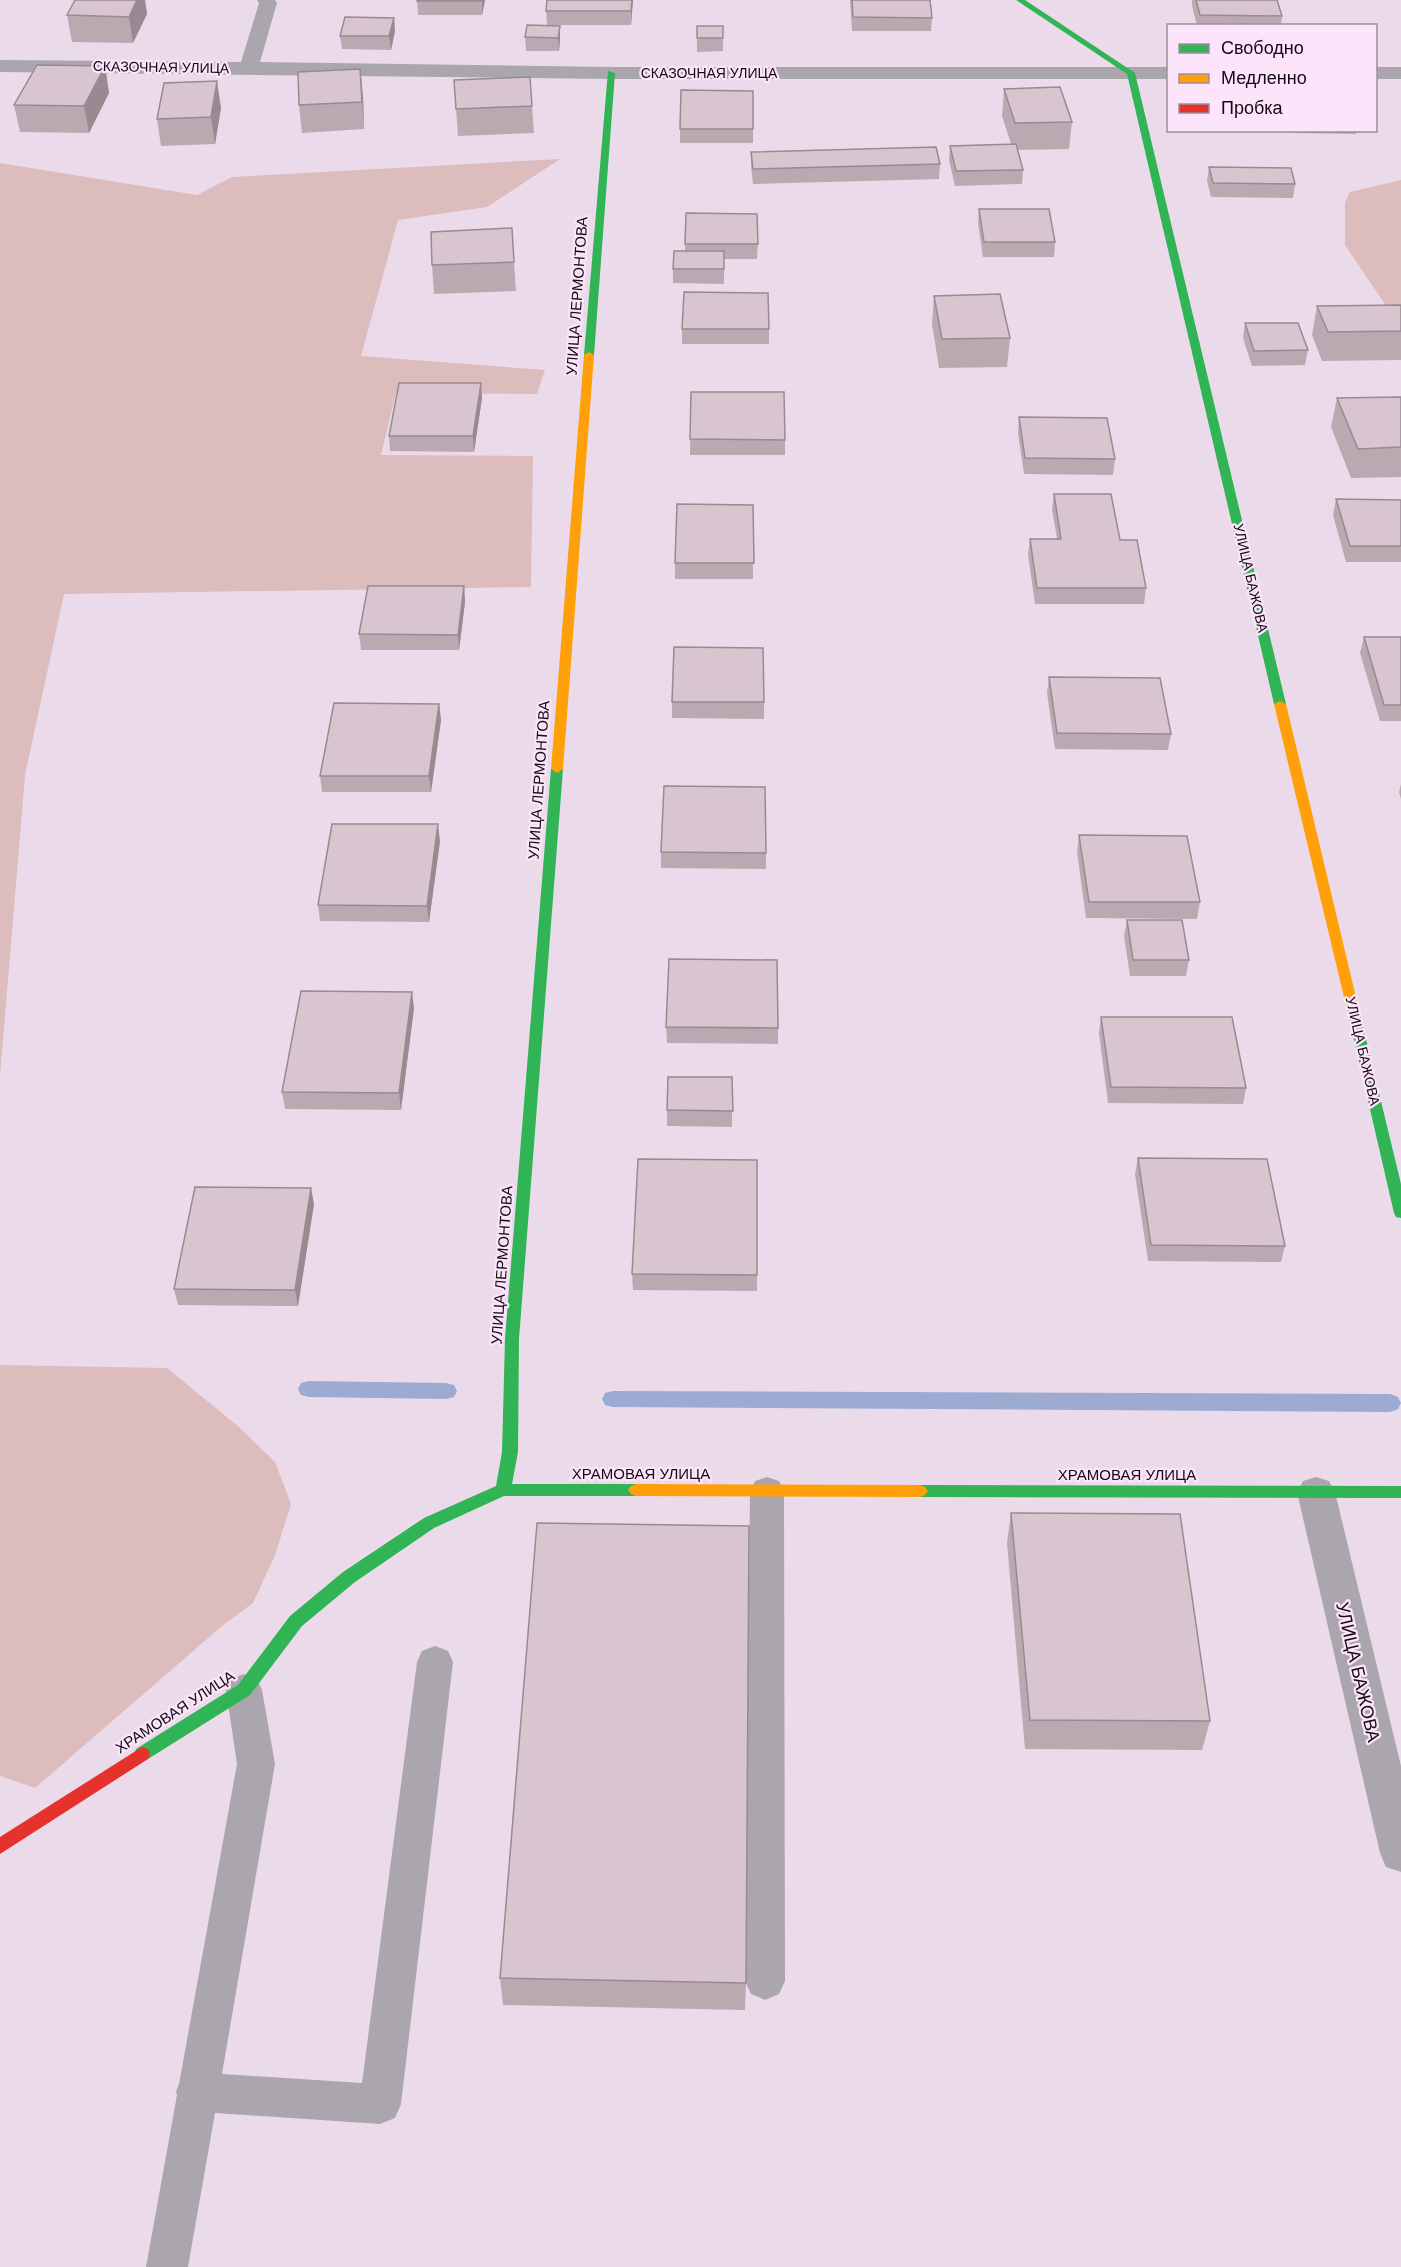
<svg xmlns="http://www.w3.org/2000/svg" width="1401" height="2267" font-family="Arial,sans-serif">
  <style>
    .green { fill: #ddbcbd }
    .lines { fill: none; stroke-linecap: round; stroke-linejoin: round }
    .stream { fill: #9daad2; fill-rule: evenodd }
    .lane { fill: #aba6ae; fill-rule: evenodd }
    .street { fill: #aba6ae; fill-rule: evenodd }
    .fast { fill: #30b455; fill-rule: evenodd }
    .slow { fill: #ff9f0a; fill-rule: evenodd }
    .jam { fill: #e5322d; fill-rule: evenodd }
    .wall { fill: #bba9b2 }
    .shaded-wall { fill: #988a91 }
    .building { fill: #d9c5cf; stroke: #988a91; stroke-width: 1.5 }
    .labels { text-anchor: middle; stroke-width: 4.5; stroke-linejoin: round; paint-order: stroke }
    .far-street-label { font-size: 14px; fill: #130a13; stroke: #fce4fa }
    .street-label { font-size: 15px; fill: #130a13; stroke: #fce4fa }
    .near-street-label { font-size: 18px; fill: #130a13; stroke: #fce4fa }
  </style>
  <rect width="100%" height="100%" fill="#ebdbea"/>
  <!-- green -->
  <path class="green" d="M560 159 487 207 398 220 361 356 545 370 537 394 396 393 381 455 533 456 531 587 64 594 25 775 0 1075V163L197 195 232 177Z
    M1401 180V328L1345 245V203L1350 192Z
    M0 1365 167 1368 239 1427 275 1462 291 1504 275 1555 253 1603 222 1626 35 1788 0 1776Z"/>
  <g class="lines">
    <!-- stream -->
    <path class="stream" d="M309 1381 446 1383 454 1385 457 1391 454 1397 446 1399 309 1397 301 1395 298 1389 301 1383Z
      M613 1391 1390 1394 1398 1397 1401 1403 1398 1409 1390 1412 613 1407 605 1405 602 1399 605 1393Z"/>
    <!-- lane -->
    <path class="lane" d="M767 1477 779 1481 784 1491 785 1981 779 1994 765 2000 751 1994 745 1981 750 1491 755 1481Z
      M435 1646 448 1651 453 1662 401 2104 395 2118 380 2124 215 2113 188 2267H146L177 2095 176 2092 179 2084 237 1764 226 1690 231 1679 244 1674 257 1679 262 1690 275 1764 222 2074 362 2083 417 1662 422 1651Z"/>
    <!-- street -->
    <path class="street" d="M257 0H275L277 3 260 62 611 67H1168V79H611L0 72V60L241 62 259 3Z
      M1376 67H1401V79H1376Z
      M1316 1477 1329 1481 1335 1492 1401 1766V1872L1386 1867 1380 1853 1297 1492 1303 1481Z"/>
    <!-- fast -->
    <path class="fast" d="M1016 0H1025L1135 73 1286 704 1284 706H1276L1274 704 1127 74Z
      M608 71 615 73 594 355 589 358 584 355Z
      M557 765 563 769 519 1339 518 1452 512 1484H636L641 1486 644 1490 641 1494 636 1496H504L434 1528 355 1582 302 1626 250 1695 148 1759 142 1761 136 1759 134 1754 136 1749 238 1685 290 1616 343 1572 424 1518 496 1486 502 1452 505 1339 551 769Z
      M1354 1010 1360 1014 1401 1184V1218L1396 1217 1394 1213 1348 1014Z
      M920 1485 1401 1486V1498L920 1497 915 1495 912 1491 915 1487Z"/>
    <!-- slow -->
    <path class="slow" d="M589 352 594 355 563 769 557 773 551 769 584 355Z
      M1280 701 1286 704 1360 1014 1354 1018 1348 1014 1274 704Z
      M636 1484 920 1485 925 1487 928 1491 925 1495 920 1497 636 1496 631 1494 628 1490 631 1486Z"/>
    <!-- jam -->
    <path class="jam" d="M142 1747 148 1749 150 1754 148 1759 0 1854V1837Z"/>
  </g>
  <!-- wall -->
  <path class="wall" d="M75 0H145L147 14 133 43 72 42 67 15Z
    M485 0 482 15H418L417 1Z
    M547 0H633L631 25H547L546 11Z
    M850 0H930L932 18 931 31H852Z
    M1192 0H1277L1282 16 1281 26H1197L1192 5Z
    M394 18 395 31 391 50 342 49 340 36Z
    M560 26V39L559 51H526L525 37Z
    M697 26H723V51L697 52Z
    M105 66 109 93 89 133 20 132 14 105Z
    M454 80 532 106 534 133 458 136Z
    M1004 89 1072 122 1069 149 1017 150 1023 170 1022 184 955 186 949 160 950 146 1011 144 1002 116Z
    M753 91V143H680V129Z
    M363 96 364 129 302 133 299 105Z
    M221 108 215 144 161 146 157 119Z
    M1292 130H1356V134L1293 133Z
    M751 152 940 164 939 179 753 184 751 166Z
    M1209 167 1295 184 1293 198 1211 197 1207 181Z
    M979 209 1055 242 1054 257H983L978 223Z
    M685 244H758L757 259H724V284L673 283V269L685 251Z
    M514 262 516 291 434 294 432 265Z
    M934 296 1010 338 1007 367 939 368 932 324Z
    M1401 305V360L1322 361 1312 335 1317 306Z
    M1245 323 1308 350 1305 365 1252 366 1243 338Z
    M682 329H769V344H682Z
    M691 392 785 440V455H690Z
    M1401 397V477L1351 478 1331 427 1337 398Z
    M482 398 474 452 390 451 389 436Z
    M1019 417 1115 459 1113 475 1024 474 1018 433Z
    M1054 494 1120 540 1146 588 1144 604H1035L1028 555 1030 539H1057L1052 509Z
    M1336 499 1401 500V562H1346L1333 515Z
    M753 505V579H675V563Z
    M464 586 465 602 459 650H361L359 634Z
    M1364 637H1401V721H1380L1360 653Z
    M1049 677 1171 734 1168 750 1055 749 1047 693Z
    M672 702H764V719L672 718Z
    M439 704 441 720 431 792H322L320 776Z
    M1401 784V799L1399 792Z
    M1079 835 1200 902 1197 919 1086 918 1077 852Z
    M440 841 429 922 320 921 318 905Z
    M661 852 766 853V869L661 868Z
    M1127 920 1189 960 1186 976H1130L1124 936Z
    M414 1008 401 1110 285 1109 282 1092Z
    M1101 1017 1246 1088 1243 1104 1108 1103 1099 1033Z
    M666 1027 778 1028V1044L667 1043Z
    M732 1077V1127L667 1126V1110Z
    M1138 1158 1285 1246 1281 1262 1148 1261 1135 1174Z
    M757 1160V1291L633 1290 632 1274Z
    M314 1204 298 1306 178 1305 174 1289Z
    M1011 1513 1210 1721 1202 1750 1025 1749 1007 1543Z
    M500 1978 746 1983 745 2010 503 2005Z"/>
  <!-- shaded-wall -->
  <path class="shaded-wall" d="M137 0H145L147 14 133 43 129 17Z
    M482 0H485L482 15Z
    M632 0H633L631 25V11Z
    M394 18 395 31 391 50 389 36Z
    M560 26V39L559 51 558 38Z
    M105 66 109 93 89 133 84 106Z
    M360 69 363 96 364 129 362 102Z
    M217 81 221 108 215 144 211 117Z
    M481 383 482 398 474 452 473 436Z
    M464 586 465 602 459 650 458 635Z
    M439 704 441 720 431 792 429 776Z
    M438 824 440 841 429 922 427 906Z
    M412 992 414 1008 401 1110 399 1093Z
    M311 1188 314 1204 298 1306 295 1290Z"/>
  <!-- building -->
  <path class="building" d="M75 0H137L129 17 67 15Z
    M417 0H482V1H417Z
    M547 0H632L631 11H546Z
    M852 0H930L932 18 853 17Z
    M1196 0H1277L1282 16 1200 15Z
    M345 17 394 18 389 36H340Z
    M527 25 560 26 558 38 525 37Z
    M697 26H723V38H697Z
    M37 65 105 66 84 106 14 105Z
    M360 69 362 102 299 105 298 72Z
    M530 77 532 106 456 109 454 80Z
    M217 81 211 117 157 119 164 83Z
    M1060 87 1072 122 1015 123 1004 89Z
    M681 90 753 91V129H680Z
    M1016 144 1023 170 956 171 950 146Z
    M936 147 940 164 753 169 751 152Z
    M1209 167 1291 168 1295 184 1213 183Z
    M979 209H1049L1055 242H984Z
    M686 213 757 214 758 244H685Z
    M512 228 514 262 432 265 431 232Z
    M674 251H724V269H673Z
    M684 292 768 293 769 329H682Z
    M1000 294 1010 338 942 339 934 296Z
    M1401 305V331L1328 332 1317 306Z
    M1245 323H1298L1308 350 1254 351Z
    M399 383H481L473 436H389Z
    M691 392H784L785 440 690 439Z
    M1401 397V447L1358 449 1337 398Z
    M1019 417 1107 418 1115 459 1025 458Z
    M1054 494H1111L1120 540H1137L1146 588H1037L1030 539H1061Z
    M1336 499 1401 500V546H1350Z
    M677 504 753 505 754 563H675Z
    M368 586H464L458 635 359 634Z
    M1364 637H1401V705H1384Z
    M674 647 763 648 764 702H672Z
    M1049 677 1160 678 1171 734 1057 733Z
    M334 703 439 704 429 776H320Z
    M664 786 765 787 766 853 661 852Z
    M332 824H438L427 906 318 905Z
    M1079 835 1187 836 1200 902H1089Z
    M1127 920H1182L1189 960H1133Z
    M669 959 777 960 778 1028 666 1027Z
    M301 991 412 992 399 1093 282 1092Z
    M1101 1017H1232L1246 1088 1111 1087Z
    M668 1077H732L733 1111 667 1110Z
    M1138 1158 1267 1159 1285 1246 1151 1245Z
    M638 1159 757 1160V1275L632 1274Z
    M195 1187 311 1188 295 1290 174 1289Z
    M1011 1513 1180 1514 1210 1721 1030 1720Z
    M537 1523 749 1526 746 1983 500 1978Z"/>
  <g class="labels">
    <!-- far-street labels -->
    <g class="far-street-label">
      <text transform="translate(161 67) rotate(1)" y="5">СКАЗОЧНАЯ УЛИЦА</text>
      <text x="709" y="78">СКАЗОЧНАЯ УЛИЦА</text>
      <text transform="translate(1251 578) rotate(77)" y="5">УЛИЦА БАЖОВА</text>
      <text transform="translate(1363 1051) rotate(77)" y="5">УЛИЦА БАЖОВА</text>
    </g>
    <!-- street labels -->
    <g class="street-label">
      <text transform="translate(577 296) rotate(-86)" y="5">УЛИЦА ЛЕРМОНТОВА</text>
      <text transform="translate(539 780) rotate(-86)" y="5">УЛИЦА ЛЕРМОНТОВА</text>
      <text transform="translate(502 1265) rotate(-86)" y="5">УЛИЦА ЛЕРМОНТОВА</text>
      <text x="641" y="1479">ХРАМОВАЯ УЛИЦА</text>
      <text x="1127" y="1480">ХРАМОВАЯ УЛИЦА</text>
      <text transform="translate(175 1712) rotate(-33)" y="5">ХРАМОВАЯ УЛИЦА</text>
    </g>
    <!-- near-street labels -->
    <g class="near-street-label">
      <text transform="translate(1358 1672) rotate(77)" y="6">УЛИЦА БАЖОВА</text>
    </g>
  </g>
  <!-- legend -->
  <rect x="1167" y="24" width="210" height="108" fill="#fce4fa" stroke="#9f8d9e" stroke-width="1.5"/>
  <rect x="1179" y="44" width="30" height="9" fill="#30b455" stroke="#9f8d9e" stroke-width="1.5"/>
  <text x="1221" y="54" font-size="18" fill="#130a13">Свободно</text>
  <rect x="1179" y="74" width="30" height="9" fill="#ff9f0a" stroke="#9f8d9e" stroke-width="1.5"/>
  <text x="1221" y="84" font-size="18" fill="#130a13">Медленно</text>
  <rect x="1179" y="104" width="30" height="9" fill="#e5322d" stroke="#9f8d9e" stroke-width="1.5"/>
  <text x="1221" y="114" font-size="18" fill="#130a13">Пробка</text>
</svg>
